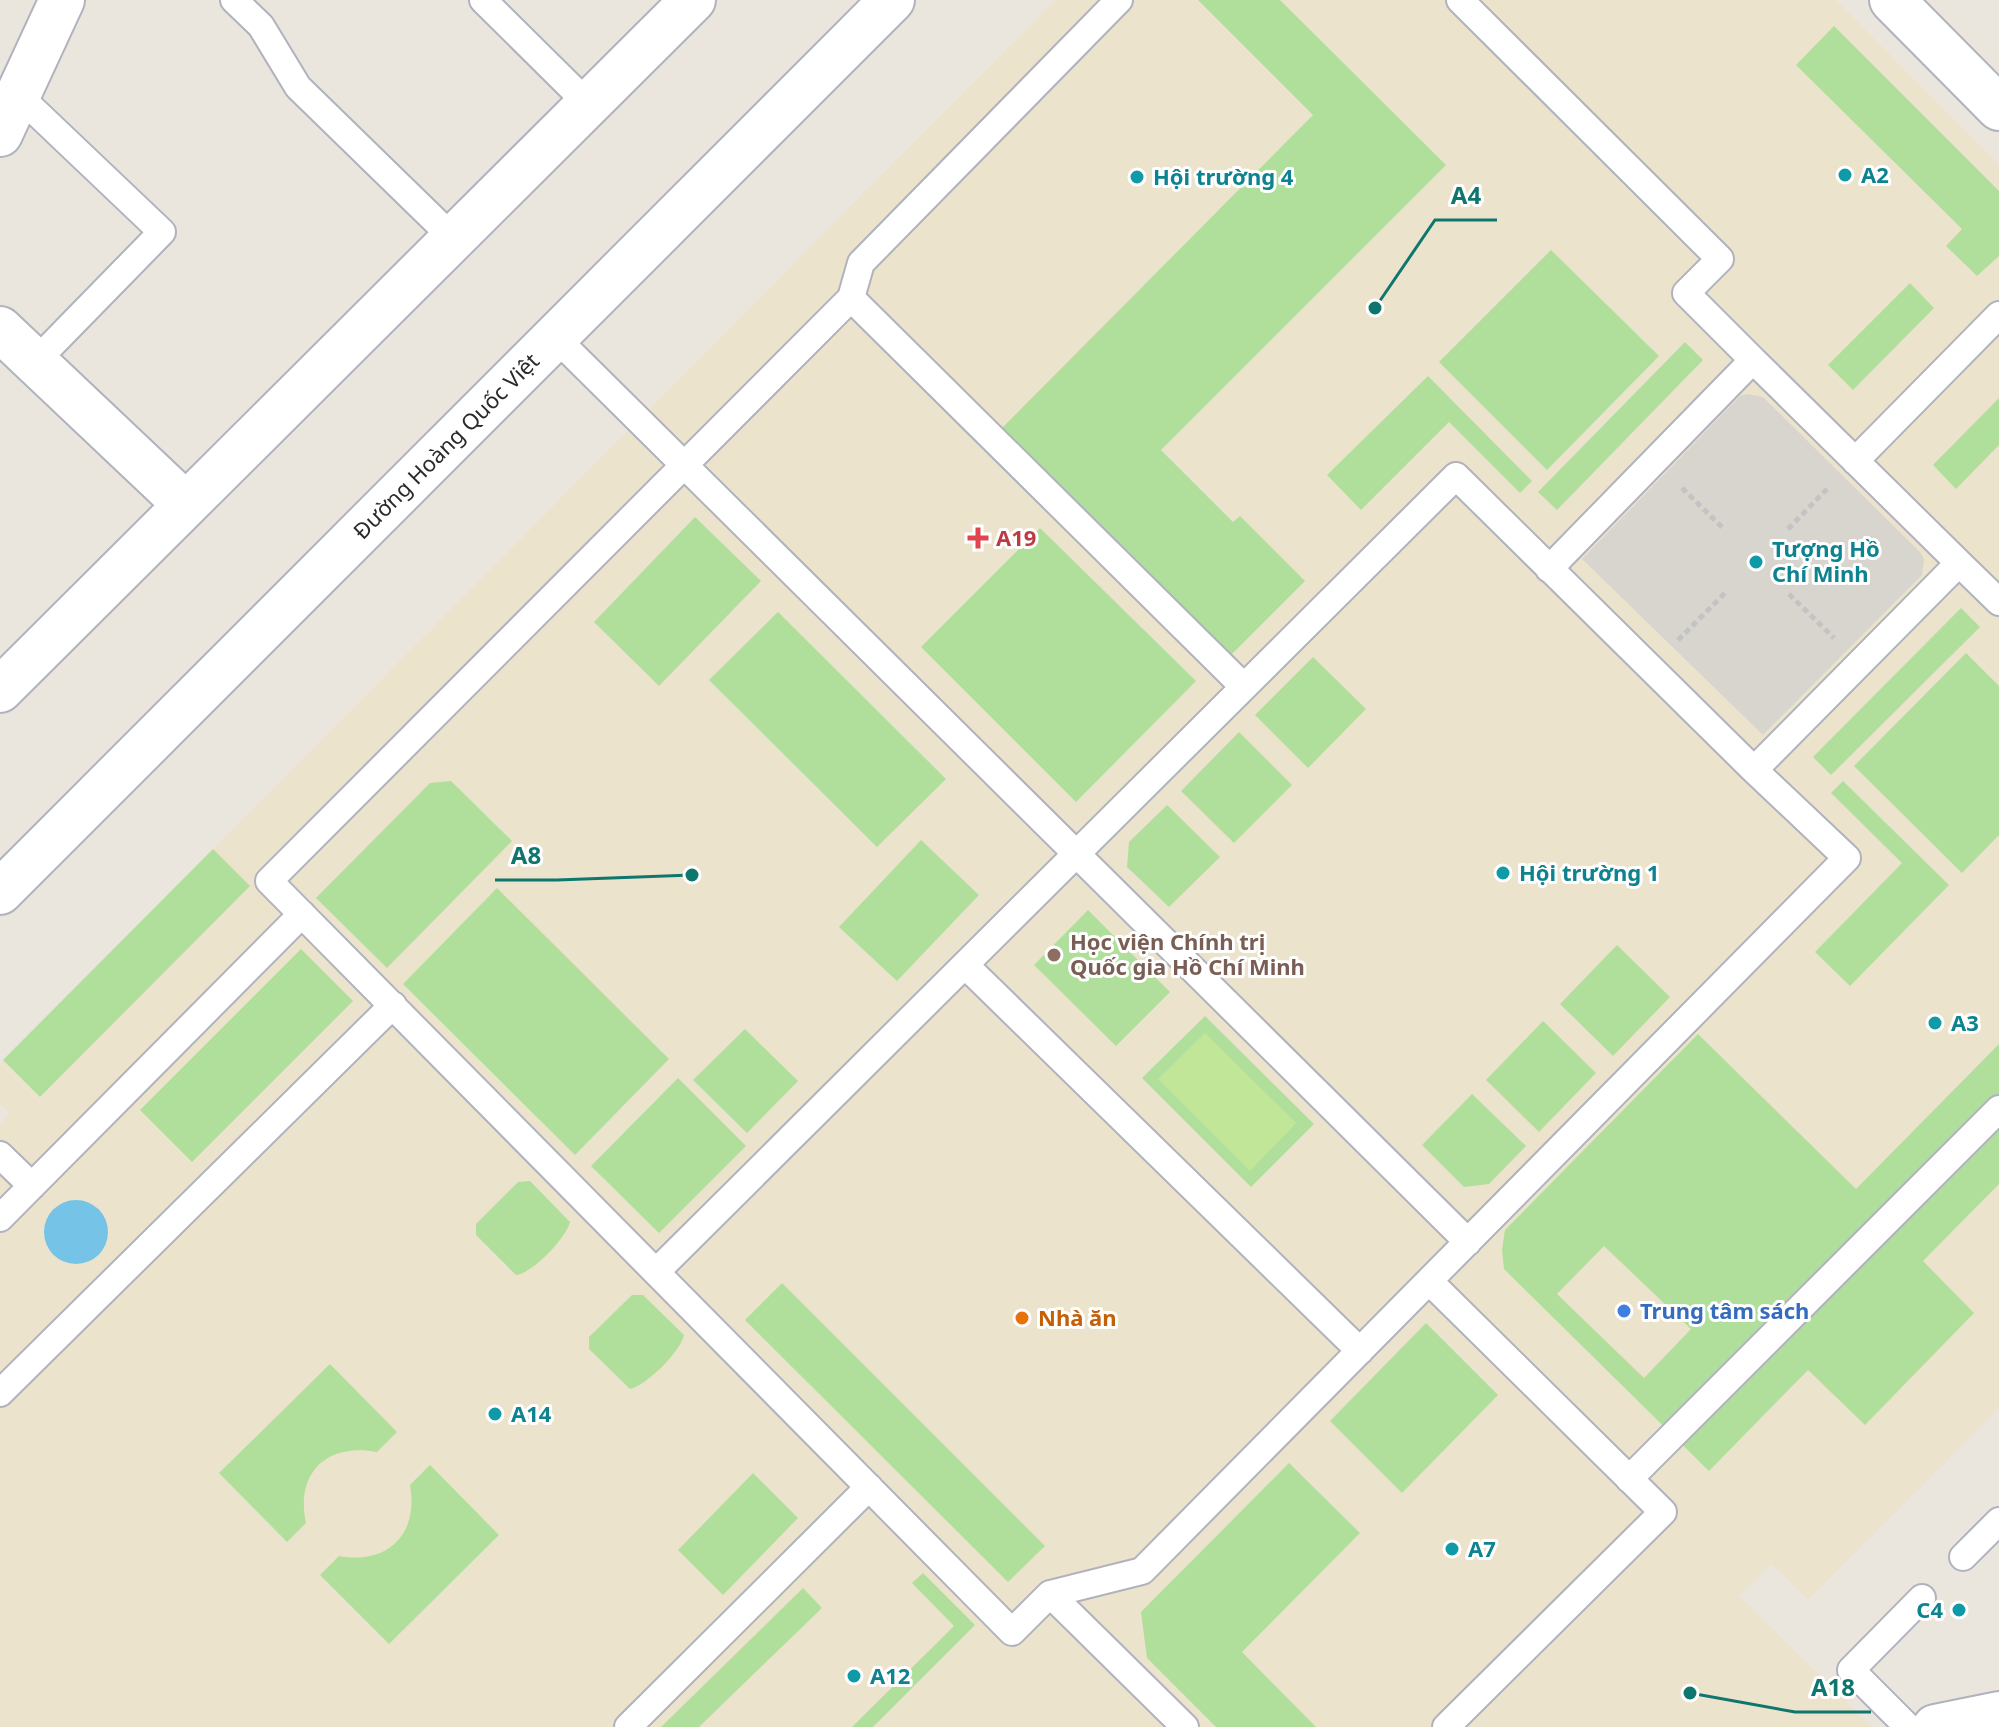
<svg xmlns="http://www.w3.org/2000/svg" width="1999" height="1727" font-family="'Noto Sans',sans-serif">
  <style>
    .education { fill: #ece3cd }
    .green { fill: #b0df9c; fill-rule: evenodd }
    .pitch { fill: #c1e698 }
    .plaza { fill: #d8d5cf }
    .water { fill: #75c4e8 }
    .lines { fill: none; stroke-linecap: round; stroke-linejoin: round }
    .lane-casing { stroke: #b0b2bd; stroke-width: 30 }
    .street-casing { stroke: #b0b2bd; stroke-width: 48 }
    .secondary-casing { stroke: #b0b2bd; stroke-width: 48 }
    .path { stroke: #c3c3c3; stroke-width: 5; stroke-dasharray: 6 4; stroke-linecap: butt }
    .lane { stroke: #fff; stroke-width: 26 }
    .street { stroke: #fff; stroke-width: 44 }
    .secondary { stroke: #fff; stroke-width: 44 }
    .culture-dot { fill: #0f9aa8; stroke: #fff; stroke-width: 3 }
    .health-dot { fill: #e0444e; stroke: #fff; stroke-width: 3 }
    .education-dot { fill: #8d6e63; stroke: #fff; stroke-width: 3 }
    .shop-dot { fill: #3f7fe0; stroke: #fff; stroke-width: 3 }
    .food-dot { fill: #e8710a; stroke: #fff; stroke-width: 3 }
    .labels { text-anchor: middle; stroke-width: 6; stroke-linejoin: round; paint-order: stroke }
    .culture-label { font-size: 22px; font-weight: bold; fill: #0d838f; stroke: #fff; text-anchor: start }
    .street-label { font-size: 22px; fill: #2a2a2a; stroke: #fff }
    .health-label { font-size: 22px; font-weight: bold; fill: #be3a42; stroke: #fff; text-anchor: start }
    .education-label { font-size: 22px; font-weight: bold; fill: #785e54; stroke: #fff; text-anchor: start }
    .shop-label { font-size: 22px; font-weight: bold; fill: #366cbe; stroke: #fff; text-anchor: start }
    .food-label { font-size: 22px; font-weight: bold; fill: #c56008; stroke: #fff; text-anchor: start }
    .leader { fill: none; stroke: #0f766e; stroke-width: 3 }
    .callout-dot { fill: #0f766e; stroke: #fff; stroke-width: 3 }
    .callout-label { font-size: 24px; text-anchor: middle; font-weight: bold; fill: #0f766e; stroke: #fff; stroke-width: 6; stroke-linejoin: round; paint-order: stroke }
  </style>
  <rect width="100%" height="100%" fill="#ebe6dd"/>
  <!-- education -->
  <path class="education" d="M1055 0H1836L1999 165V1408L1808 1600 1771 1564 1739 1596 1872 1727H0V1124L10 1114 0 1104V1064Z"/>
  <!-- green -->
  <path class="green" d="M1198 0H1280L1446 165 1161 450 1233 522 1240 516 1305 581 1231 655 1000 430 1313 115Z
    M1834 26 1999 191V256L1977 276 1946 246 1962 229 1796 65Z
    M1551 250 1659 356 1547 470 1439 362Z
    M1910 283 1934 308 1853 390 1828 365Z
    M1685 342 1703 360 1557 510 1538 492Z
    M1428 376 1532 481 1520 493 1449 422 1361 510 1327 475Z
    M1999 398V445L1956 489 1933 465Z
    M695 517 761 581 659 686 594 622Z
    M1040 528 1196 681 1076 802 921 647Z
    M1961 608 1980 627 1831 775 1813 757Z
    M778 612 946 779 877 847 709 680Z
    M1966 653 1999 686V835L1962 873 1854 766Z
    M1313 657 1366 709 1308 768 1255 715Z
    M1239 732 1292 785 1234 843 1181 791Z
    M451 781 512 841 387 968 316 898 430 783Z
    M1843 781 1949 885 1850 986 1815 952 1902 863 1831 793Z
    M1167 805 1220 857 1169 907 1127 867 1129 842Z
    M921 840 979 895 897 981 839 927Z
    M213 849 250 886 40 1097 3 1060Z
    M497 888 669 1059 575 1155 403 984Z
    M1088 910 1170 992 1116 1046 1034 965Z
    M1617 945 1670 997 1613 1056 1560 1004Z
    M301 949 353 1001 192 1162 140 1110Z
    M1205 1016 1314 1124 1251 1187 1142 1078Z
    M1543 1021 1596 1073 1539 1132 1486 1080Z
    M745 1029 798 1081 747 1133 693 1080Z
    M1698 1034 1856 1189 1999 1044V1184L1923 1261 1974 1313 1865 1425 1808 1370 1709 1471 1504 1269 1502 1250 1505 1230ZM1604 1246 1691 1329 1644 1378 1557 1294Z
    M678 1078 746 1146 659 1233 591 1166Z
    M1472 1094 1526 1146 1489 1184 1464 1187 1422 1145Z
    M530 1181 570 1222C566 1238 533 1273 516 1275L476 1235V1224L518 1182Z
    M782 1283 1045 1546 1008 1582 745 1320Z
    M632 1295H643L684 1335C681 1351 646 1386 630 1389L589 1349V1337Z
    M1426 1323 1498 1395 1402 1493 1330 1421Z
    M330 1364 397 1432 377 1452C327 1442 295 1473 306 1523L287 1542 219 1473Z
    M1289 1463 1360 1533 1242 1652 1316 1727H1216L1147 1658 1141 1612Z
    M430 1465 499 1535 389 1644 320 1575 339 1556C388 1565 419 1534 410 1485Z
    M753 1473 798 1518 723 1595 678 1550Z
    M923 1573 975 1625 873 1727H852L954 1626 912 1583Z
    M803 1588 822 1608 699 1727H661Z"/>
  <!-- pitch -->
  <path class="pitch" d="M1205 1033 1296 1123 1250 1171 1158 1079Z"/>
  <!-- plaza -->
  <path class="plaza" d="M1747 394 1763 397 1920 552 1924 559 1922 575 1763 735 1582 559 1740 396Z"/>
  <!-- water -->
  <path class="water" d="M44 1232a32 32 0 1 1 64 0a32 32 0 1 1-64 0Z"/>
  <g class="lines">
    <defs>
      <path id="lane" d="M234 0 261 26 298 87 453 238
        M483 0 589 105
        M1460 0 1720 259 1686 293 1753 360
        M18 95 162 232 35 362
        M851 298 1244 687
        M555 337 1468 1242
        M1855 461 1999 315
        M1959 563 1999 602
        M1549 569 1753 360 1959 563 1754 770
        M965 965 1360 1351
        M0 1155 32 1186
        M0 1218 302 914
        M656 1272 1456 476 1754 770 1847 858 1142 1571 1050 1594 1012 1632 269 881 851 298 861 263 1119 0
        M1429 1281 1663 1512 1446 1727
        M0 1393 393 1005
        M1629 1479 1999 1109
        M1963 1557 1999 1521
        M1050 1594 1185 1727
        M628 1727 869 1487
        M1908 1727 1851 1670 1922 1598"/>
      <path id="street" d="M0 134 62 0
        M0 329 185 504
        M1935 1727 1999 1714"/>
      <path id="secondary" d="M1892 0 1999 108
        M0 690 693 0
        M0 892 892 0"/>
    </defs>
    <!-- lane casing -->
    <use href="#lane" class="lane-casing"/>
    <!-- street casing -->
    <use href="#street" class="street-casing"/>
    <!-- secondary casing -->
    <use href="#secondary" class="secondary-casing"/>
    <!-- path -->
    <path class="path" d="M1682 488 1724 529
      M1788 529 1829 487
      M1789 594 1834 638
      M1678 640 1725 593"/>
    <!-- lane -->
    <use href="#lane" class="lane"/>
    <!-- street -->
    <use href="#street" class="street"/>
    <!-- secondary -->
    <use href="#secondary" class="secondary"/>
  </g>
  <!-- markers -->
  <g class="culture-dot">
    <circle cx="1845" cy="175" r="8"/>
    <circle cx="1137" cy="177" r="8"/>
    <circle cx="1756" cy="562" r="8"/>
    <circle cx="1503" cy="873" r="8"/>
    <circle cx="1935" cy="1023" r="8"/>
    <circle cx="495" cy="1414" r="8"/>
    <circle cx="1452" cy="1549" r="8"/>
    <circle cx="1959" cy="1610" r="8"/>
    <circle cx="854" cy="1676" r="8"/>
  </g>
  <path class="health-dot" d="M974 526h8v8h8v8h-8v8h-8v-8h-8v-8h8z"/>
  <circle class="education-dot" cx="1054" cy="955" r="8"/>
  <circle class="shop-dot" cx="1624" cy="1311" r="8"/>
  <circle class="food-dot" cx="1022" cy="1318" r="8"/>
  <g class="labels">
    <!-- culture labels -->
    <g class="culture-label">
      <text x="1861" y="183">A2</text>
      <text x="1153" y="185">Hội trường 4</text>
      <text x="1772" y="557">Tượng Hồ<tspan x="1772" dy="25">Chí Minh</tspan></text>
      <text x="1519" y="881">Hội trường 1</text>
      <text x="1951" y="1031">A3</text>
      <text x="511" y="1422">A14</text>
      <text x="1468" y="1557">A7</text>
      <text x="1943" y="1618" text-anchor="end">C4</text>
      <text x="870" y="1684">A12</text>
    </g>
    <!-- street labels -->
    <g class="street-label">
      <text transform="translate(446 446) rotate(-45)" y="8">Đường Hoàng Quốc Việt</text>
    </g>
    <!-- health labels -->
    <g class="health-label">
      <text x="996" y="546">A19</text>
    </g>
    <!-- education labels -->
    <g class="education-label">
      <text x="1070" y="950">Học viện Chính trị<tspan x="1070" dy="25">Quốc gia Hồ Chí Minh</tspan></text>
    </g>
    <!-- shop labels -->
    <g class="shop-label">
      <text x="1640" y="1319">Trung tâm sách</text>
    </g>
    <!-- food labels -->
    <g class="food-label">
      <text x="1038" y="1326">Nhà ăn</text>
    </g>
  </g>
  <!-- callouts -->
  <path class="leader" d="M1375 308L1435 220H1497M692 875L557 880H495M1690 1693L1795 1712H1871"/>
  <g class="callout-dot">
    <circle cx="1375" cy="308" r="8"/>
    <circle cx="692" cy="875" r="8"/>
    <circle cx="1690" cy="1693" r="8"/>
  </g>
  <g class="callout-label">
    <text x="1466" y="204">A4</text>
    <text x="526" y="864">A8</text>
    <text x="1833" y="1696">A18</text>
  </g>
</svg>
